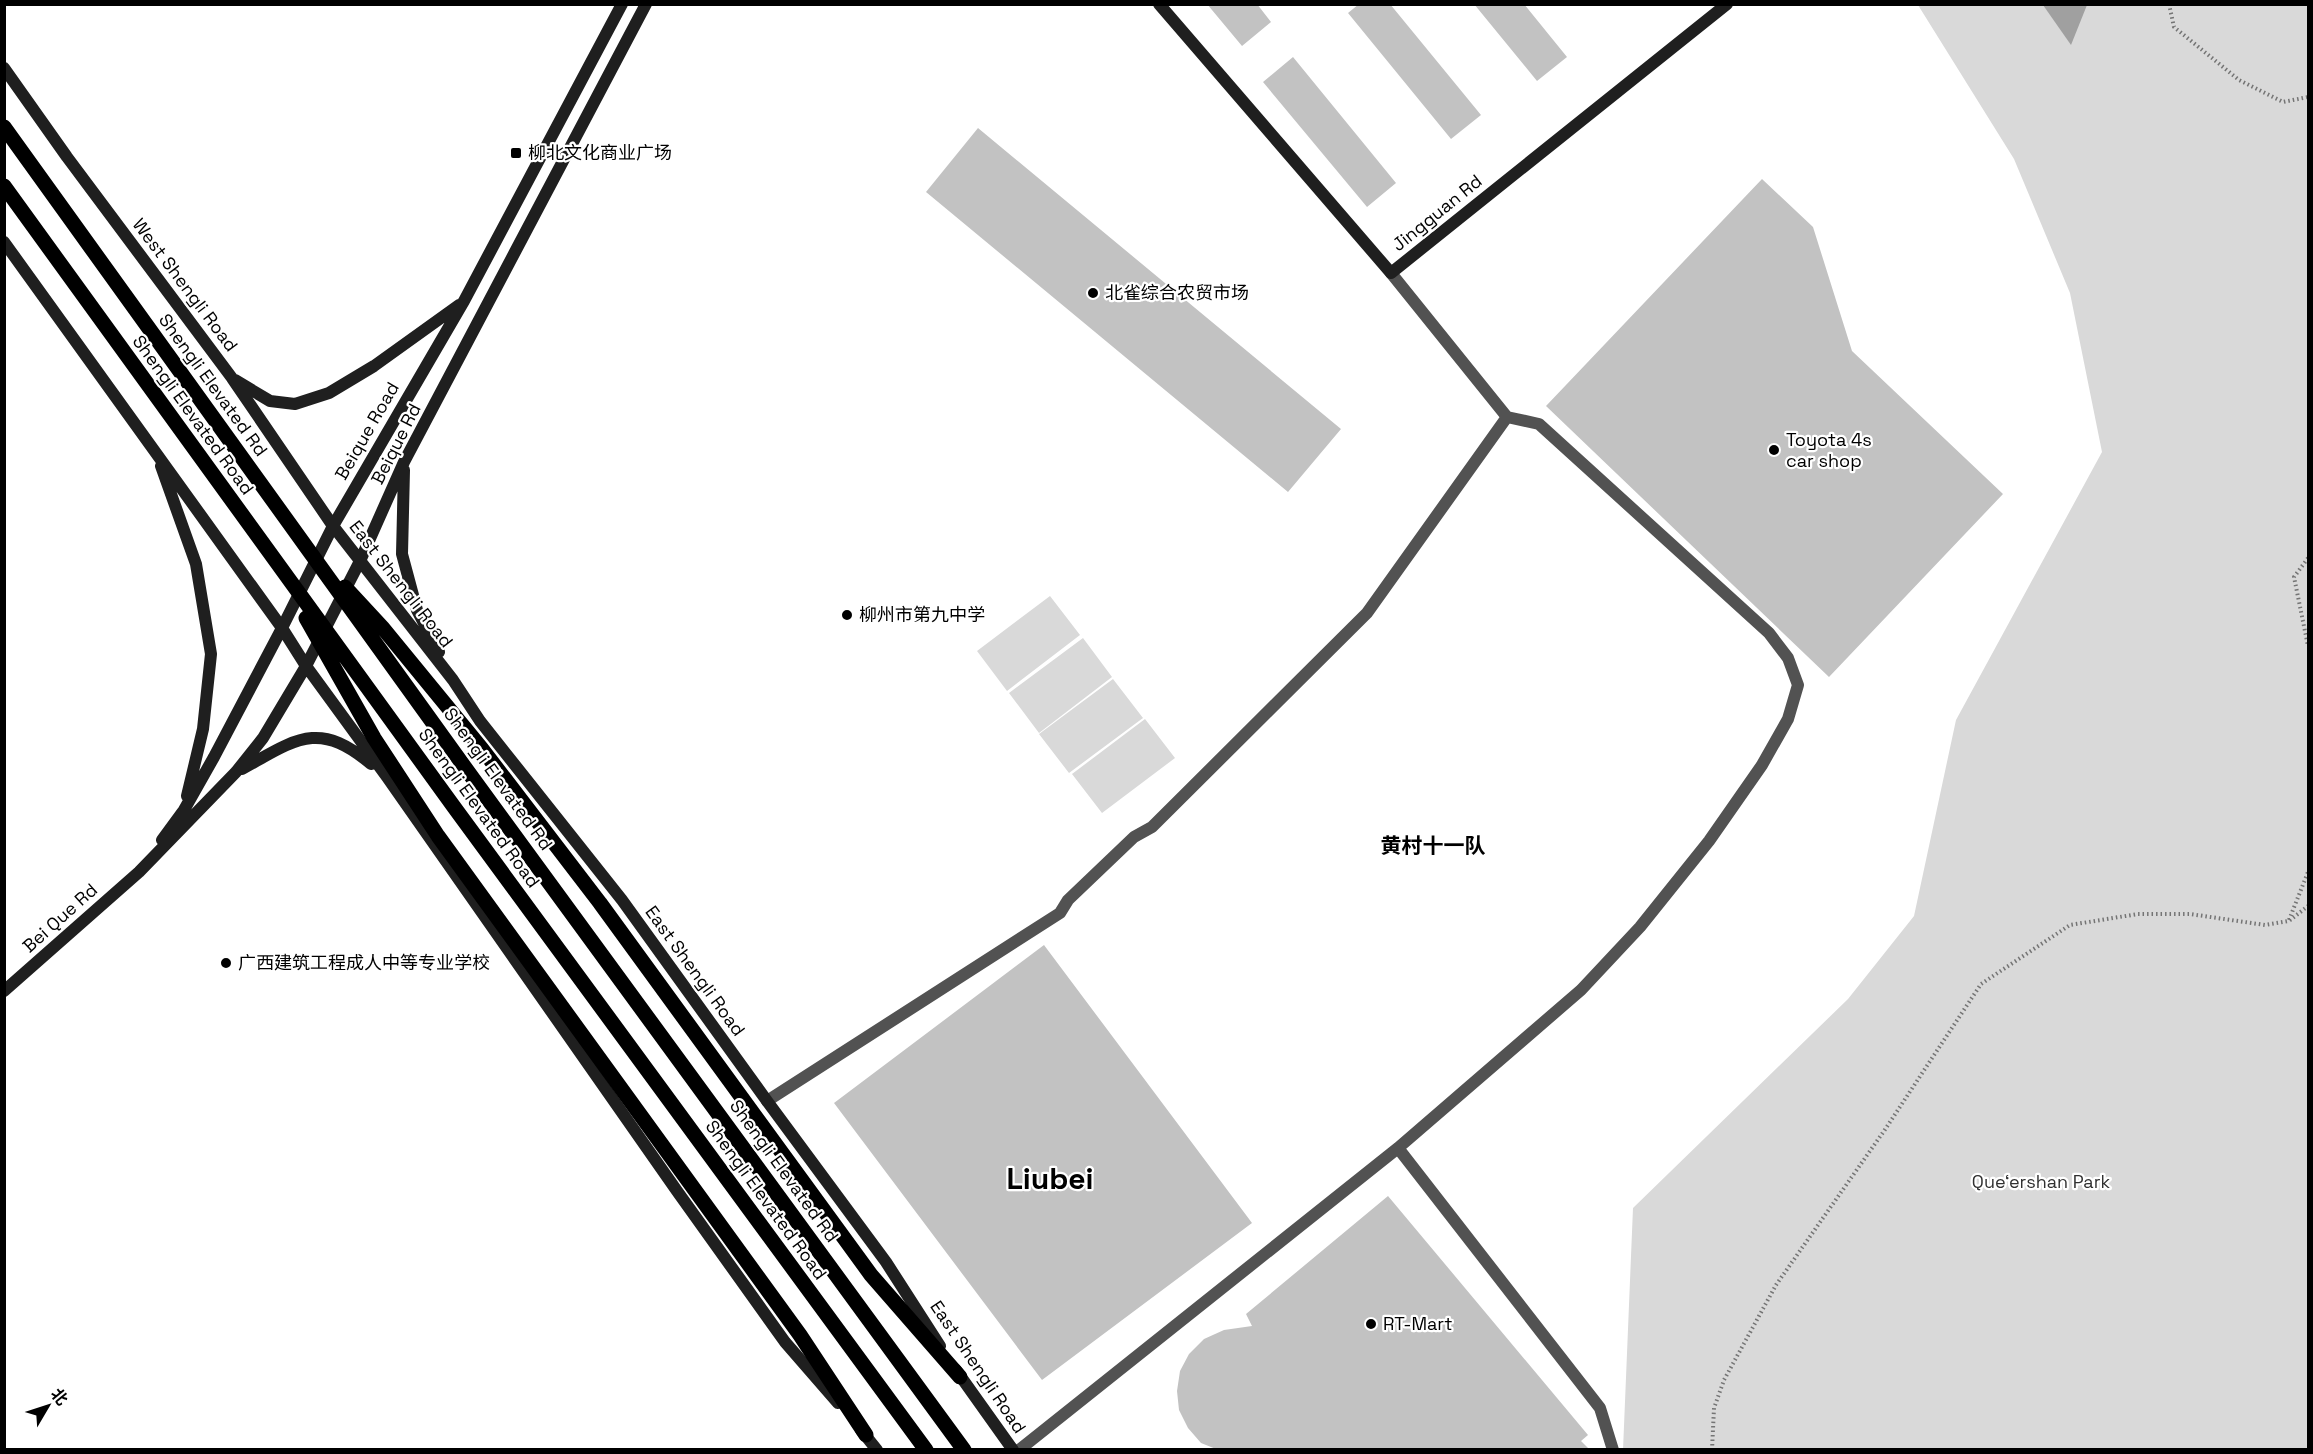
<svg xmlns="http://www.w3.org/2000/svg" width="2313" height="1454" font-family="'Space Grotesk','Noto Sans SC',sans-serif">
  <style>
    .green { fill: #d9d9d9 }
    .water { fill: #a0a0a0 }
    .building { fill: #c2c2c2 }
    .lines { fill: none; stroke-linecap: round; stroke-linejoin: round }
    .path { stroke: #747474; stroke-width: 4; stroke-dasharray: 1.5 3; stroke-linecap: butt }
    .street { stroke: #525252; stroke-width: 12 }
    .secondary { stroke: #1f1f1f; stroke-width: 12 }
    .primary { stroke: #000; stroke-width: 15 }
    .poi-dot { fill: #000; stroke: #fff; stroke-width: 2 }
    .labels { text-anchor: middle; stroke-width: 4.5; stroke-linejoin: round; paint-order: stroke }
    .poi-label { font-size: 18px; fill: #000; stroke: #fff; text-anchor: start }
    .street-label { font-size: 18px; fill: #000; stroke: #fff }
    .park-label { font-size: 18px; fill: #303030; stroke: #fff }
    .quarter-label { font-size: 21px; font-weight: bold; fill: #000; stroke: #fff }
    .town-label { font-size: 30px; font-weight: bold; fill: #000; stroke: #fff }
  </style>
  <rect width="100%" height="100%" fill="#fff"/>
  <!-- green -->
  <path class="green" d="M1918 5H2308V1449L1623 1450 1633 1208 1848 999 1914 916 1956 720 2102 452 2070 293 2014 159Z
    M1050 596 1080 635 1007 691 977 651Z
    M1083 638 1112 677 1039 733 1009 693Z
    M1113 679 1143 718 1069 773 1039 734Z
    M1145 719 1175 758 1102 813 1072 774Z"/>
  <!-- water -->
  <path class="water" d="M2043 5H2087L2071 45Z"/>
  <!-- building -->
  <path class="building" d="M1207 4H1257L1271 22 1242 46Z
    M1359 4H1390L1481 115 1451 139 1348 13Z
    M1474 4H1524L1567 57 1537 81Z
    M1293 57 1396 183 1367 207 1263 82Z
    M978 128 1341 429 1288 492 926 192Z
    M1762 179 1813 227 1852 351 2003 494 1829 677 1546 406Z
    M1044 945 1252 1223 1042 1380 834 1103Z
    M1388 1196 1588 1435 1581 1441 1589 1449H1216L1201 1443 1188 1428 1179 1410 1177 1391 1180 1371 1189 1354 1204 1339 1224 1330 1252 1326 1246 1314Z"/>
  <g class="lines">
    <!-- path -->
    <path class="path" d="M2169 4 2174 27 2239 80 2283 102 2308 97
      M2308 558 2294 577 2308 646
      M2289 920 2308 872
      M1712 1450 1714 1408 1724 1380 1776 1285 1884 1131 1981 984 2070 925 2138 914H2190L2265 925 2289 921 2308 906"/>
    <!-- street -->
    <path class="street" d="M767 1101 1060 913 1068 900 1134 837 1152 827 1367 613 1507 417
      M1398 1148 1600 1408 1613 1450
      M1019 1450 1398 1148 1581 990 1640 927 1709 841 1762 765 1788 719 1798 685 1788 658 1769 633 1539 424 1507 417 1391 273"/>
    <!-- secondary -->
    <path class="secondary" d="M1159 4 1391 273 1727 4
      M4 68 67 157 232 378 333 526 453 680 480 721 622 900 767 1101 886 1262 940 1346
      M4 242 282 628 306 666 387 777 677 1191 785 1342 838 1403
      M235 380 270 401 295 404 329 393 374 366 459 305
      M161 466 196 564 211 654 203 729 187 796
      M404 470 402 554 417 610 439 652
      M242 769C295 740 318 719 371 764
      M162 840 184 810 214 757 282 628 333 526 464 301 622 4
      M4 991 139 872 236 772 263 738 306 666 360 561 404 462 646 4
      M956 1370 1013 1450
      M861 1430 877 1450"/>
    <!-- primary -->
    <path class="primary" d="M4 127 474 780 964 1450
      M4 186 454 807 926 1450
      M345 587 382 627 482 749 600 903 871 1275 960 1377
      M306 618 374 738 438 836 800 1335 866 1435"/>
  </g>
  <!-- markers -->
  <g class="poi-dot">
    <rect x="510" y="147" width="12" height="12" rx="3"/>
    <circle cx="1093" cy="293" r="6"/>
    <circle cx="1774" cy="450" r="6"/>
    <circle cx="847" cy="615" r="6"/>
    <circle cx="226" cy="963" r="6"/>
    <circle cx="1371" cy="1324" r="6"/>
  </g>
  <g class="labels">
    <!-- poi labels -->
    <g class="poi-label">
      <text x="528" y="159">柳北文化商业广场</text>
      <text x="1105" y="299">北雀综合农贸市场</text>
      <text x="1786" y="446">Toyota 4s<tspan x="1786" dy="21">car shop</tspan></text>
      <text x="859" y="621">柳州市第九中学</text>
      <text x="238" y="969">广西建筑工程成人中等专业学校</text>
      <text x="1383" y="1330">RT-Mart</text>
    </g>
    <!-- street labels -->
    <g class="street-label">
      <text transform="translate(1437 213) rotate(-39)" y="6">Jingguan Rd</text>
      <text transform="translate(185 285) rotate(53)" y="6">West Shengli Road</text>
      <text transform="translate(213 385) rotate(54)" y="6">Shengli Elevated Rd</text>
      <text transform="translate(193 415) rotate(54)" y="6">Shengli Elevated Road</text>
      <text transform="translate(367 431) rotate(-60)" y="6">Beique Road</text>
      <text transform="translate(396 444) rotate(-63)" y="6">Beique Rd</text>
      <text transform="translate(401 584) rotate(52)" y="6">East Shengli Road</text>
      <text transform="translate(498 779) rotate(54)" y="6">Shengli Elevated Rd</text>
      <text transform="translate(479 808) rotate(54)" y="6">Shengli Elevated Road</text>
      <text transform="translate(60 918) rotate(-42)" y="6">Bei Que Rd</text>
      <text transform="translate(695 971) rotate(54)" y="6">East Shengli Road</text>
      <text transform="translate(784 1171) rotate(54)" y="6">Shengli Elevated Rd</text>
      <text transform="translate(766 1200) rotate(54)" y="6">Shengli Elevated Road</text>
      <text transform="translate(978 1367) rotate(56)" y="6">East Shengli Road</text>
    </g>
    <!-- park labels -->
    <g class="park-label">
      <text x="2041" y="1188">Que‘ershan Park</text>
    </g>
    <!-- quarter labels -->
    <g class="quarter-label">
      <text x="1433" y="853">黄村十一队</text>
    </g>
    <!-- town labels -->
    <g class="town-label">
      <text x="1050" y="1189">Liubei</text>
    </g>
  </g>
  <!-- border -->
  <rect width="2313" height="1454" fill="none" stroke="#000000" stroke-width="12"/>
  <!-- north arrow -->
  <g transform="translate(48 1406) rotate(51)" stroke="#ffffff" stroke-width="4.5" paint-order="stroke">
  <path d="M0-4.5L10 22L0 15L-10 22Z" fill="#000000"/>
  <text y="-9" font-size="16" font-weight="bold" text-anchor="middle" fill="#000000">北</text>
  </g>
</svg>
